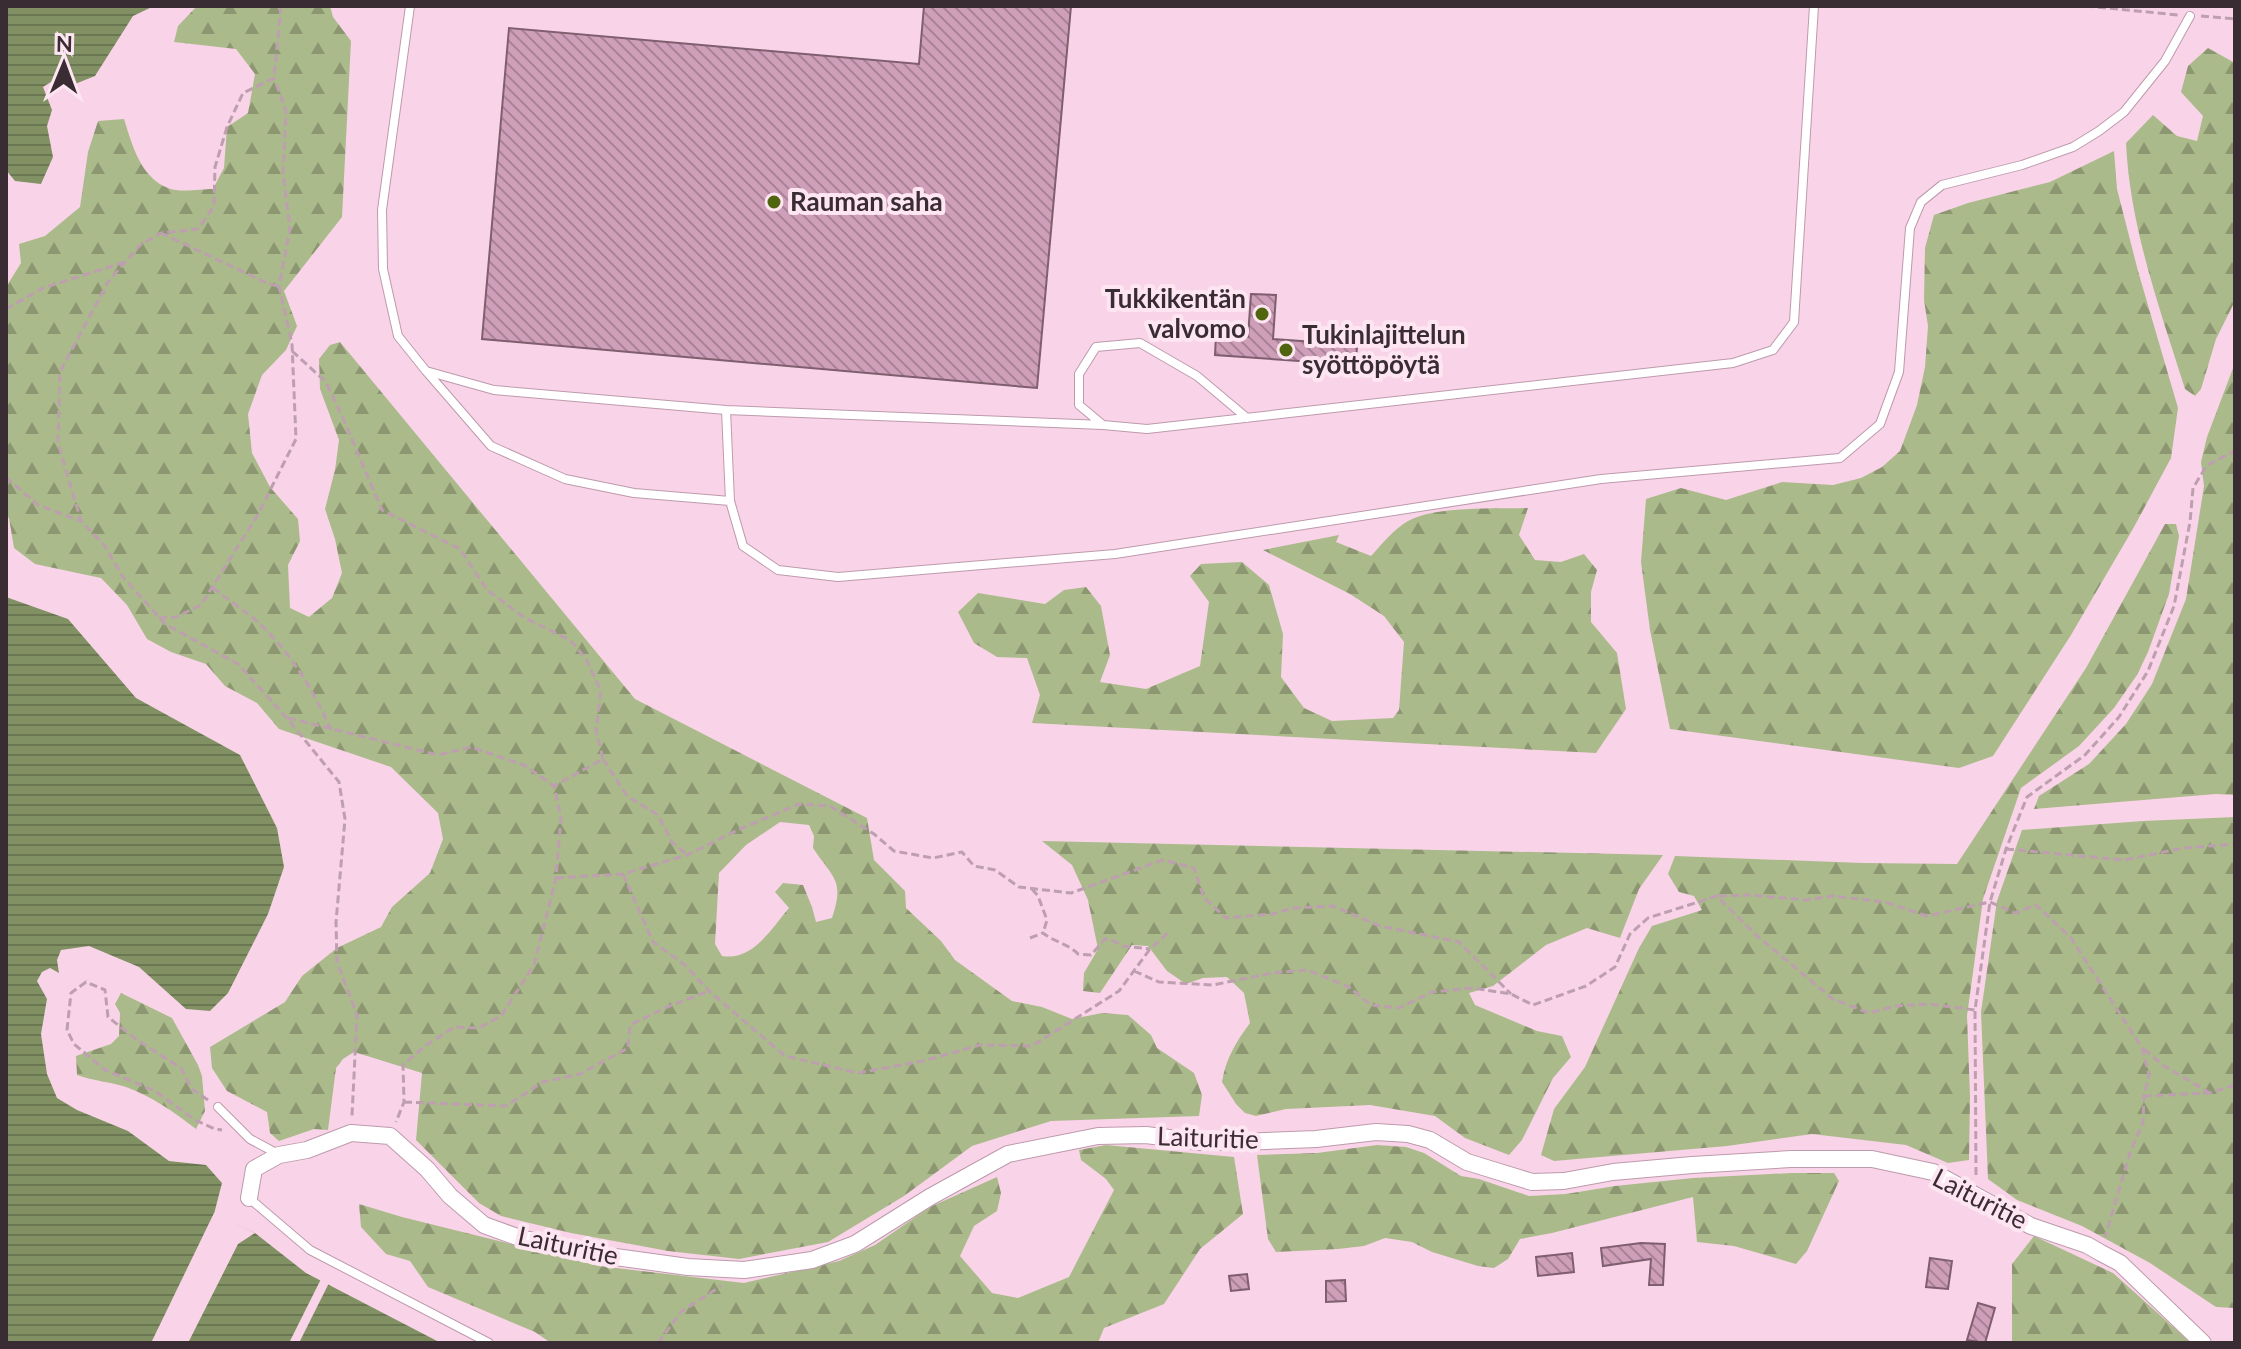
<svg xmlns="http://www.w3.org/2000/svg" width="2241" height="1349" font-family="Lato,sans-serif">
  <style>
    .forest { fill: url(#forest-firs); fill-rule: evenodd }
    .water { fill: url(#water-rules) }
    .pier { fill: #f9d4e8 }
    .building { fill: url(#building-back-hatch); stroke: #7e5e6f; stroke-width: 2 }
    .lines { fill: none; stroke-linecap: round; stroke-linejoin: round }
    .lane-casing { stroke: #bd9aac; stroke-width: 10 }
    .street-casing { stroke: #bd9aac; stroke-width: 18 }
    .path { stroke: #bd9faf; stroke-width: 3; stroke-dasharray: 8 4; stroke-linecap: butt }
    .lane { stroke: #fff; stroke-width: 8 }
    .street { stroke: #fff; stroke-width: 16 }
    .poi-dot { fill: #51640e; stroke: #fde6f2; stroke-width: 3 }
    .labels { text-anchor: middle; stroke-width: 8; stroke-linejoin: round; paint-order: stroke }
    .poi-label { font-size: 26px; font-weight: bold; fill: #3a2c33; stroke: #fde6f2; text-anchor: start }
    .street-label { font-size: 26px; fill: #3a2c33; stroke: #fde6f2 }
  </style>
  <defs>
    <pattern id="forest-firs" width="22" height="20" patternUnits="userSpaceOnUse" patternTransform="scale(2)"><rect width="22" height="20" fill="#abba8a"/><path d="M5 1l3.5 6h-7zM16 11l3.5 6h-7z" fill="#8c9771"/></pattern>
    <pattern id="water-rules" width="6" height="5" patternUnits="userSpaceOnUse" patternTransform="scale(2)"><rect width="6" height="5" fill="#829163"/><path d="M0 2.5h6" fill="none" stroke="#6b7752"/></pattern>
    <pattern id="building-back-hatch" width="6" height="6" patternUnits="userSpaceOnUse" patternTransform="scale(2)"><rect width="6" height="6" fill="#cf9fb9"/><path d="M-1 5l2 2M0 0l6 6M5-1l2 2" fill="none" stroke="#a98297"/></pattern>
  </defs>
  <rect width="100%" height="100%" fill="#f9d4e8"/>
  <!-- forest -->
  <path class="forest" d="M197 6H330L333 17 351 41 342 217 284 291 297 326 286 350 262 375 248 414 252 453 270 487 298 519 300 541 288 565 290 608 309 617 332 598 342 573 335 539 325 509 335 470 339 440 320 389 319 359 330 345 340 342 635 699 867 818 874 860 905 891 906 908 941 941 955 960 1012 1001 1042 1007 1072 1019 1102 1013 1128 1015 1151 1035 1157 1048 1194 1073 1202 1095 1199 1116 1051 1121 972 1146 904 1196 828 1242 739 1259 668 1251 571 1233 501 1216 479 1203 416 1140 422 1073 354 1052 343 1059 336 1068 328 1130 314 1129 279 1141 270 1133 267 1112 227 1091 212 1068 210 1047 285 1002 302 976 337 948 381 927 392 907 430 873 443 839 438 813 391 767 279 729 257 703 225 686 206 664 171 652 147 639 127 605 101 578 35 564 14 548 9 518 6 515V287L21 263 19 244 45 236 80 207 88 152 98 121 124 119C132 144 140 177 168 188 180 193 200 189 213 189L224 168 227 127 248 113 255 74 236 49 174 42 178 26ZM780 822 809 825 814 836 813 848C833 878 845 880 832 918L816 922 812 907 803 885 783 883 775 892 789 908C771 929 753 961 722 956L715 944 719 873 746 845Z
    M2208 48 2235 63V301L2216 339 2201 389 2195 396 2185 389C2160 309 2130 228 2126 143L2153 115 2177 136 2197 141 2203 116 2181 92 2188 66Z
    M2114 151 2117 189 2138 271 2178 408 2171 458 2134 527 2071 635 1993 756 1959 768 1670 729 1650 630 1641 562 1646 499 1681 488 1726 500 1782 482 1833 485 1861 478 1882 467 1900 451 1917 405 1925 367 1928 326 1924 300 1925 248 1934 215 1968 203 2050 182Z
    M2235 363V795L2216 794 2034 809 2039 796 2089 764 2126 724 2152 684 2186 599 2204 486 2201 462 2207 437Z
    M1528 508 1519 535 1535 560 1561 562 1584 554 1597 570 1591 592V622L1617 653 1626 709 1596 753 1032 723 1040 695 1027 658 997 657 974 643 958 612 978 593 1045 604 1064 590 1086 587 1101 606 1110 655 1100 682 1146 689 1200 666 1209 602 1190 576 1201 564 1242 562 1269 585 1283 634 1281 677 1304 708 1332 721 1393 718 1399 710 1404 642 1384 616 1350 594 1263 550 1339 535 1336 542 1371 556C1383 543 1393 530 1408 521 1435 506 1497 509 1528 508Z
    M2165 524H2176L2179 536 2169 594 2148 652 2137 675 2114 708 2079 746 2021 788 1983 899 1967 1016 1970 1096 1969 1160 1948 1163 1906 1145 1812 1134 1727 1146 1554 1161 1541 1155 1554 1109 1585 1067 1639 948 1652 926 1702 910 1694 896 1679 892 1668 874 1675 856 1863 863 1957 864 2086 668Z
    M2235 817V1308L2216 1307 2150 1263 2082 1226 2017 1200 1988 1179 1981 1012 1997 901 2022 830 2143 821Z
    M1042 841 1663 855 1639 889 1620 938 1587 928 1546 945 1493 986 1469 993 1475 1005 1537 1031 1562 1036 1571 1057 1553 1078 1522 1140 1509 1155 1465 1138 1435 1116 1370 1105 1286 1109 1256 1116 1245 1113 1236 1104 1222 1082C1226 1058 1236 1042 1250 1023L1244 993 1227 977 1203 978 1186 984 1167 971 1148 946 1132 945 1100 993 1083 991 1084 973 1098 949 1088 900 1072 865Z
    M121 993 172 1018 198 1065 202 1076 205 1111 196 1129C174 1112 151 1096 126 1087 110 1082 94 1081 77 1075L76 1056 111 1044 119 1036 120 1013 115 1004Z
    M1106 1145 1234 1157 1243 1214 1200 1249 1164 1304 1104 1328 1098 1343H551L535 1332 428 1287 410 1261 386 1254 361 1227 359 1204 402 1217 599 1266 744 1283 839 1261 875 1245 930 1207 997 1177 1001 1193 997 1211 974 1226 960 1256 992 1293 1018 1298 1069 1277 1114 1190 1106 1179 1081 1160 1079 1150Z
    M1377 1145 1406 1147 1424 1153 1461 1176 1479 1179 1529 1196 1566 1194 1615 1186 1693 1178 1792 1173H1834L1839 1181 1807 1251 1796 1264 1734 1246 1697 1242 1693 1197 1552 1233 1520 1239 1508 1259 1494 1268 1478 1266 1432 1252 1412 1242 1385 1238 1364 1246 1338 1249 1276 1252 1268 1239 1257 1155 1317 1153Z
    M2034 1236 2113 1273 2191 1343H2012V1264Z"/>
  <!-- water -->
  <path class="water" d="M6 6H154L133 16 95 76 75 84 59 77 43 87 52 110 47 126 53 157 41 184 15 181 6 170Z
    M6 597 68 619 136 698 240 755 277 828 284 867 268 914 228 993 210 1011 186 1009 139 967 89 946 61 950 57 960 59 973 50 968 42 972 37 981 47 999 41 1034 47 1074 57 1098 77 1110 128 1131 169 1161 206 1165 222 1183 214 1214 255 1233 306 1273 441 1343H6Z"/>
  <!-- pier -->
  <path class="pier" d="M214 1213 255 1233 238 1244 188 1343H151Z
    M322 1277 330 1281 299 1343H289Z"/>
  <!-- building -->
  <path class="building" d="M924 6H1071L1037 388 482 339 509 28 919 64Z
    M1251 294 1276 295 1273 339 1357 345 1356 365 1215 355 1216 335 1248 337Z
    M1641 1243 1665 1244 1663 1285H1649L1651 1259 1603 1266 1601 1248Z
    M1572 1253 1574 1272 1538 1276 1536 1257Z
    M1930 1258 1952 1261 1948 1289 1926 1287Z
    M1247 1274 1249 1289 1231 1291 1229 1276Z
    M1345 1280 1346 1301 1326 1302V1281Z
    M1978 1303 1995 1308 1985 1343 1967 1340Z"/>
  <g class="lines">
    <defs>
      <path id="lane" d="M410 6 382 210 383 269 398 336 426 371 494 390 726 410 1103 425
        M426 371 491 446 565 479 634 493 730 501
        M726 410 730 501 743 546 778 570 838 577 1115 554 1601 479 1840 458 1880 424 1899 372 1910 228 1921 202 1942 185 2022 165 2073 147 2099 131 2124 112 2165 61 2190 16
        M1247 418 1197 376 1140 343 1096 347 1079 374V405L1103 425 1147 429 1733 363 1773 350 1794 322 1814 6
        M218 1107 250 1139 278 1154
        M249 1198 310 1250 489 1343"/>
      <path id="street" d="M249 1198 254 1169 279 1155 307 1150 351 1133 390 1136 427 1169 450 1196 484 1225 520 1238 601 1255 688 1267 744 1270 812 1260 855 1244 930 1197 1008 1154 1098 1136 1146 1135 1200 1142H1241L1316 1139 1376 1132 1408 1134 1430 1140 1467 1162 1532 1182 1564 1181 1613 1172 1692 1165 1791 1159H1872L1933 1172 2031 1226 2087 1245 2101 1253 2120 1263 2203 1343"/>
    </defs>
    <!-- lane casing -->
    <use href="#lane" class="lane-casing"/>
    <!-- street casing -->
    <use href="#street" class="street-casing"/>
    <!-- path -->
    <path class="path" d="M281 6 274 78 243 93 227 127 215 167 214 206 198 229 161 233 140 245 108 282 60 372 58 443 81 521 104 545 123 577 165 624 238 664 286 717 339 782 345 819 336 922 337 962 357 1015 352 1116
      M2086 6 2178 15
      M2201 16 2235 19
      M161 233 269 284 278 286
      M6 309 43 288 125 262
      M292 351 326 382 342 416 382 510 460 549 487 590 525 618 570 640 586 659 601 691 596 731 603 759 554 786
      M6 477 38 505 81 521
      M213 588C231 602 252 615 267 631 295 660 315 694 331 730
      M159 618 176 617 201 605 257 516 296 439 292 344 279 286 290 229 283 173 286 111 274 78
      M288 718 438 755 471 747 524 765 554 786 561 818 556 878 534 965 501 1016 479 1028 455 1027 426 1045 403 1065 404 1102 396 1122
      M603 759 627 796 658 815 672 842 687 855
      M2006 849 2124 860 2184 848 2235 844
      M623 874 653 942 685 965 709 991 785 1056 858 1073 923 1061 980 1045 1032 1046 1119 991 1150 949 1170 931
      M556 878 623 874 687 855 740 829 799 804 830 806 874 834 894 851 933 858 962 852 974 866 995 870 1019 887 1071 893 1163 860 1194 868 1204 898 1226 918 1272 914 1294 908 1333 906 1380 926 1459 942 1511 994
      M1032 889 1038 896 1047 920 1043 933
      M1719 896 1751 895 1807 900 1832 896 1885 902 1927 916 1990 902 2015 913 2036 905 2071 938 2142 1048 2149 1075 2144 1096 2143 1122 2130 1153 2105 1237
      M1030 938 1043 933C1054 942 1069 944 1078 954L1091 955 1105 939H1110L1123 946 1150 949
      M1134 971 1159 982 1213 985 1272 973 1307 970 1349 987 1371 1005 1399 1008 1432 992 1473 988 1511 994 1533 1005 1586 986 1615 967 1630 934 1648 918 1717 896 1756 935 1833 999 1869 1013 1896 1006 1930 1004 1975 1010
      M2144 1049 2164 1066 2210 1093
      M2144 1096 2210 1093 2235 1085
      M208 1100 192 1089 181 1068 137 1040 108 1017 105 990 86 982 71 993 67 1030 74 1044 105 1070 155 1091 195 1120 215 1129 222 1130
      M404 1102 506 1106 543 1082 580 1074 628 1048 630 1025 667 1007 709 991
      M1976 1175 1975 1010 1990 902 2006 849 2027 797 2085 755 2119 717 2148 671 2174 606 2190 522 2193 488 2207 465 2235 451
      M658 1343 681 1312 721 1286"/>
    <!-- lane -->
    <use href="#lane" class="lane"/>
    <!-- street -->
    <use href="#street" class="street"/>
  </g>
  <!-- markers -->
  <g class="poi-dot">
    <circle cx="774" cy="202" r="8"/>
    <circle cx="1262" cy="314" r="8"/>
    <circle cx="1286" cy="350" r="8"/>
  </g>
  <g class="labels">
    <!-- poi labels -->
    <g class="poi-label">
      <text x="790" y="211">Rauman saha</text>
      <text x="1246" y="308" text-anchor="end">Tukkikentän<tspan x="1246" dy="30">valvomo</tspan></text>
      <text x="1302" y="344">Tukinlajittelun<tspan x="1302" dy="30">syöttöpöytä</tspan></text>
    </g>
    <!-- street labels -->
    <g class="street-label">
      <text transform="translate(1208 1138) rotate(2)" y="9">Laituritie</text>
      <text transform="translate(1980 1199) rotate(27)" y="9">Laituritie</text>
      <text transform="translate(568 1246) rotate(12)" y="9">Laituritie</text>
    </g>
  </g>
  <!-- border -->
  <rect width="2241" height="1349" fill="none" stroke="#3a2c33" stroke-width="16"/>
  <!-- north arrow -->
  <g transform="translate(64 64) rotate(1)" stroke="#fde6f2" stroke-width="6" paint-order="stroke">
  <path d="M0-6L14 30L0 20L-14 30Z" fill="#3a2c33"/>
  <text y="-12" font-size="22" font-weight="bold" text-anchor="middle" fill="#3a2c33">N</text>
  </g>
</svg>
